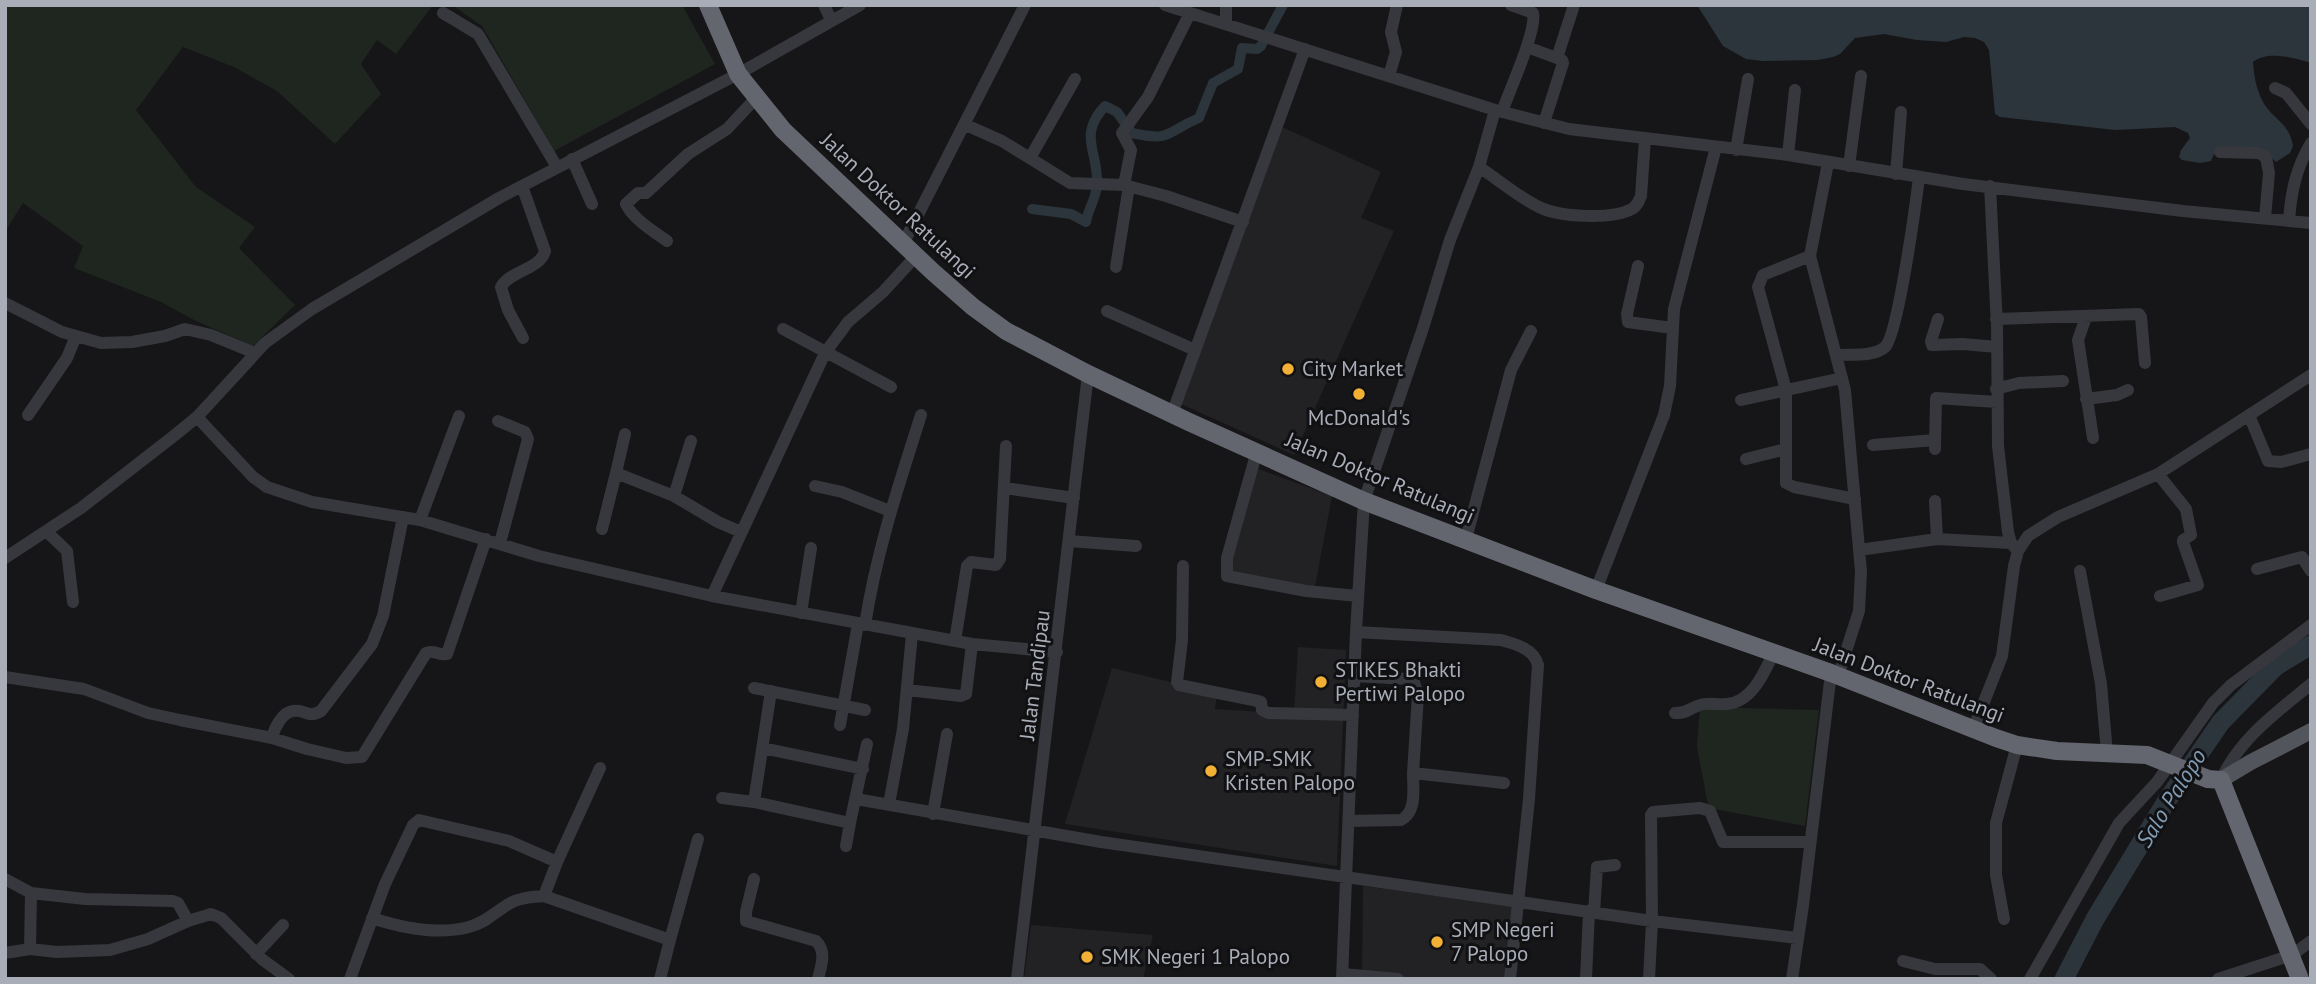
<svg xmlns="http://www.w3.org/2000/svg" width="2316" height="984" font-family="'PT Sans',sans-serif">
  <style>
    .built { fill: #222225 }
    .green { fill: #1e261f }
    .water { fill: #2c353c }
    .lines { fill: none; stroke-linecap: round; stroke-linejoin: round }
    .canal { stroke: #2c353c; stroke-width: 10 }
    .river { stroke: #2c353c; stroke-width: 19 }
    .minor { stroke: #37383d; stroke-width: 12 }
    .major { stroke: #53555c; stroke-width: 16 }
    .highway { stroke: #63666e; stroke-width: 18 }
    .poi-dot { fill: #f2b134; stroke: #111113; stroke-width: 2.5 }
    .labels { text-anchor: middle; stroke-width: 6; stroke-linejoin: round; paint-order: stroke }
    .street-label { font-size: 21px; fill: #a8adb8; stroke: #111113 }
    .poi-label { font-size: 21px; fill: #a8adb8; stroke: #111113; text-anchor: start }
    .water-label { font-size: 23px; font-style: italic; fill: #7f9bb3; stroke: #111113 }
  </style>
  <rect width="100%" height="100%" fill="#161618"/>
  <!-- built -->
  <path class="built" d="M1282 127 1381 172 1361 218 1394 231 1294 455 1181 404Z
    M1253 467 1332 496 1314 592 1224 575Z
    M1298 647 1346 650 1337 866 1065 824 1112 668 1217 693 1215 709 1294 714Z
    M1363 886 1516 907 1509 979H1362Z
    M1031 925 1153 935 1143 979H1024Z"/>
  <!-- green -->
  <path class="green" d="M5 5H433L396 54 377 40 361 64 381 94 335 144 277 91 234 67 183 47 136 110 196 187 255 227 239 248 295 305 253 346 194 320 161 302 74 268 83 246 23 203 5 232Z
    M452 5H682L715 64 554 151 482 26Z
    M1700 707 1819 710 1805 826 1714 809 1708 805 1697 747Z"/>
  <!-- water -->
  <path class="water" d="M1697 5H2311V63C2294 58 2268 50 2253 62 2254 75 2256 88 2262 100 2272 120 2289 121 2293 146L2290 153 2276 162 2264 151 2215 152 2211 161 2200 163 2182 160 2179 157 2181 150 2190 138 2188 133 2175 127 2115 130 2000 117 1995 114 1989 50 1984 42 1975 38 1964 37 1946 42 1917 40 1884 34 1855 38 1840 54 1833 57 1818 60 1763 61 1746 59 1723 46Z"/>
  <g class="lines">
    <!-- canal -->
    <path class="canal" d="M1032 209 1071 214 1086 222C1088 209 1096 199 1097 185 1099 152 1077 136 1105 106L1117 112 1132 133C1173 142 1165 132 1199 118L1213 83 1238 69 1242 48 1257 49 1261 46 1283 5"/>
    <!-- river -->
    <path class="river" d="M2064 979 2095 919 2166 802 2221 722 2276 666 2311 645"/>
    <!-- minor -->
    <path class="minor" d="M824 5 831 20
      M1165 5 1495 110 1569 129 1788 155 1963 184 2183 211 2311 223
      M1226 5V24
      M443 13 478 34 557 167
      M1527 47 1562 60 1563 63 1544 123
      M1557 58 1574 5
      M1389 76 1396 52 1391 32 1397 5
      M2275 88 2286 93 2311 124
      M1495 110 1479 167C1499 180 1518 197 1539 207 1559 217 1611 220 1632 209 1637 206 1639 201 1641 196L1645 139
      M1502 112C1509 91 1537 31 1533 13L1511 5
      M966 125 1002 141 1070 183 1124 185 1166 196 1243 222
      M1736 150 1748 79
      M2220 152 2259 153 2266 157 2269 173 2265 218
      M1788 155 1795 90
      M1030 158 1075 79
      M572 159 592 204
      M1849 166 1861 76
      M1896 174 1901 112
      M1124 185 1131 150 1122 133 1148 97 1190 13
      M522 186 545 251C540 270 509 271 501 287L508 310 523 338
      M1990 186 1997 326 1998 446 2008 532 2011 543 2018 551
      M2289 221C2291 192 2296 168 2311 143
      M667 241C653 231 633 219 626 204L638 193H646L688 154 727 129 756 98
      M903 244 1025 5
      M1810 256 1828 163
      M1638 266 1627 314 1628 322 1672 328
      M1116 267 1129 186
      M5 303 62 332 101 343 132 342 165 336 185 329 211 335 255 353
      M1107 311 1195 350
      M2086 317 2078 340 2093 438
      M1938 319 1931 341 1932 345 1963 344 1997 347
      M1996 319 2139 314 2141 317 2145 363
      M783 329 891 387
      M1837 355C1851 354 1874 357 1885 347 1898 335 1916 202 1919 177
      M1996 389 2019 383 2063 381
      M2086 399 2117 395 2128 390
      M1741 400 1842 378
      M1172 414 1305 49
      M28 415 67 358 76 336
      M2249 415 2268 461 2281 462 2311 454
      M197 417 253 477 267 487 312 502 420 520 539 556 712 596 972 644 1057 652
      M498 421 525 432 528 439 500 543
      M1873 445 1935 440
      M1935 449 1936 398 1997 402
      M1257 451 1227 558V576L1306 591 1358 596
      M1746 459 1786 449
      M616 473 625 434
      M2158 474 2186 509 2191 535 2183 540V542L2198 585 2160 596
      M815 486 842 492 890 511
      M1005 488 1074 498
      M674 496 691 441
      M420 520 459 416
      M602 529 616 473 674 496 718 522 741 532
      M47 532 67 551 73 602
      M1466 539 1511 370 1531 331
      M1937 539 2011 543
      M1069 541 1136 546
      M1859 550 1937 539 1935 501
      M5 558 81 508 175 435 197 417 265 343 312 309 499 198 738 74 860 5
      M1183 566 1182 640 1177 682 1179 685 1258 701 1261 702 1262 710 1268 713 1353 715
      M2257 569 2302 557 2311 571
      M2080 571 2101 684 2107 753
      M1596 590 1664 415 1670 386 1674 309 1716 147
      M712 596 825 353 848 322 883 292 916 256
      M801 613 811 548
      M865 625C876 553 899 484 921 415
      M1356 632 1501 640C1516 644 1534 649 1538 665L1529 799 1510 979
      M955 641 967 566 971 562 996 565 1000 559 1006 446
      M1355 676 1408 679 1414 682 1418 695 1413 773 1504 783
      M1838 676 1859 611 1861 572 1845 390 1810 256 1763 275 1758 287 1786 390V483L1794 487 1855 499
      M5 677 84 689 148 713 180 720 272 738 307 749 346 758 362 757 426 653C433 649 439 656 447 654L486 539
      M754 688 865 710
      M907 690 961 696 966 694 972 644
      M771 691 754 802 850 823 867 744
      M1675 713C1687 714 1689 708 1700 705 1708 702 1718 705 1727 704 1752 702 1764 673 1773 654
      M840 725 858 624
      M1973 730 2002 656 2014 566 2018 551 2028 536 2058 517 2158 474 2311 375
      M272 738C274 729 282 712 293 711 306 709 307 719 321 711L372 644 383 616 403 517
      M763 748 863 769
      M2221 780C2239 739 2277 712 2311 684
      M722 798 754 802
      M856 799 1101 842 1652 921 1798 938
      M889 804 903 729 912 634
      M933 814 947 734
      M1349 821 1401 820C1417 812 1413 789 1413 773
      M846 846 850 823
      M557 862 600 768
      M5 879 31 893 85 899 173 901 178 903 188 921
      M754 879 746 912V921L816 941C827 952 821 966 818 979
      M1594 912 1597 867 1615 865
      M372 918C402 928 438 935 469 927 485 923 494 913 507 905 517 898 531 897 544 896
      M2004 919 1996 875V823L2017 745
      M670 940 698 839
      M30 949 31 893
      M5 953 30 949 57 952 110 950 148 939 188 921 211 914 221 918 263 960 289 979
      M256 954 283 925
      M1903 961 1935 969H1980L1991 979
      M1343 974 1398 979
      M350 979 385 884 413 825 419 820 509 841 557 862 544 896 670 940 660 979
      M1017 979 1088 374
      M1342 979 1356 632 1364 501 1423 328 1450 240 1479 167
      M1586 979 1589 911
      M1649 979 1652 921 1651 815 1653 812 1700 808 1710 811 1723 842H1810
      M1792 979 1803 905 1831 673
      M2030 979 2119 823 2157 782 2213 703 2231 685 2311 625
      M2218 979 2292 955 2311 941"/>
    <!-- major -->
    <path class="major" d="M2221 780 2251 762 2311 731"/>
    <!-- highway -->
    <path class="highway" d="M708 5 738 74 783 130 933 272 973 307 1006 331 1088 374 1189 422 1364 501 1596 590 1831 673 1996 738 2017 745 2057 751 2147 755 2208 779 2221 780 2300 979"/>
  </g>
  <!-- markers -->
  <g class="poi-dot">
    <circle cx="1288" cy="369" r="7"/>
    <circle cx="1359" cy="394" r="7"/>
    <circle cx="1321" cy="682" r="7"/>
    <circle cx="1211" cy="771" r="7"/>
    <circle cx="1437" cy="942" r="7"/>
    <circle cx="1087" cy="957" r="7"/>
  </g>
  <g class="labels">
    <!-- street labels -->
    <g class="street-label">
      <text transform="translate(898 206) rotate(43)" y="7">Jalan Doktor Ratulangi</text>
      <text transform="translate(1380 478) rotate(23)" y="7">Jalan Doktor Ratulangi</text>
      <text transform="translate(1035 675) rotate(-83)" y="7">Jalan Tandipau</text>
      <text transform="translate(1909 680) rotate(21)" y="7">Jalan Doktor Ratulangi</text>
    </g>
    <!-- poi labels -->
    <g class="poi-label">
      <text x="1302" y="376">City Market</text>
      <text x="1359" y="425" text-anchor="middle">McDonald's</text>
      <text x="1335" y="677">STIKES Bhakti<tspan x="1335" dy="24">Pertiwi Palopo</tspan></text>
      <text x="1225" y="766">SMP-SMK<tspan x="1225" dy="24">Kristen Palopo</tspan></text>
      <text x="1451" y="937">SMP Negeri<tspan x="1451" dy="24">7 Palopo</tspan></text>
      <text x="1101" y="964">SMK Negeri 1 Palopo</text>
    </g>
    <!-- water labels -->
    <g class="water-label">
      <text transform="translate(2171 798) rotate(-58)" y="8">Salo Palopo</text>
    </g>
  </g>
  <!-- border -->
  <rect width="2316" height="984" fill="none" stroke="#a8adb8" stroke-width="14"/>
</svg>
